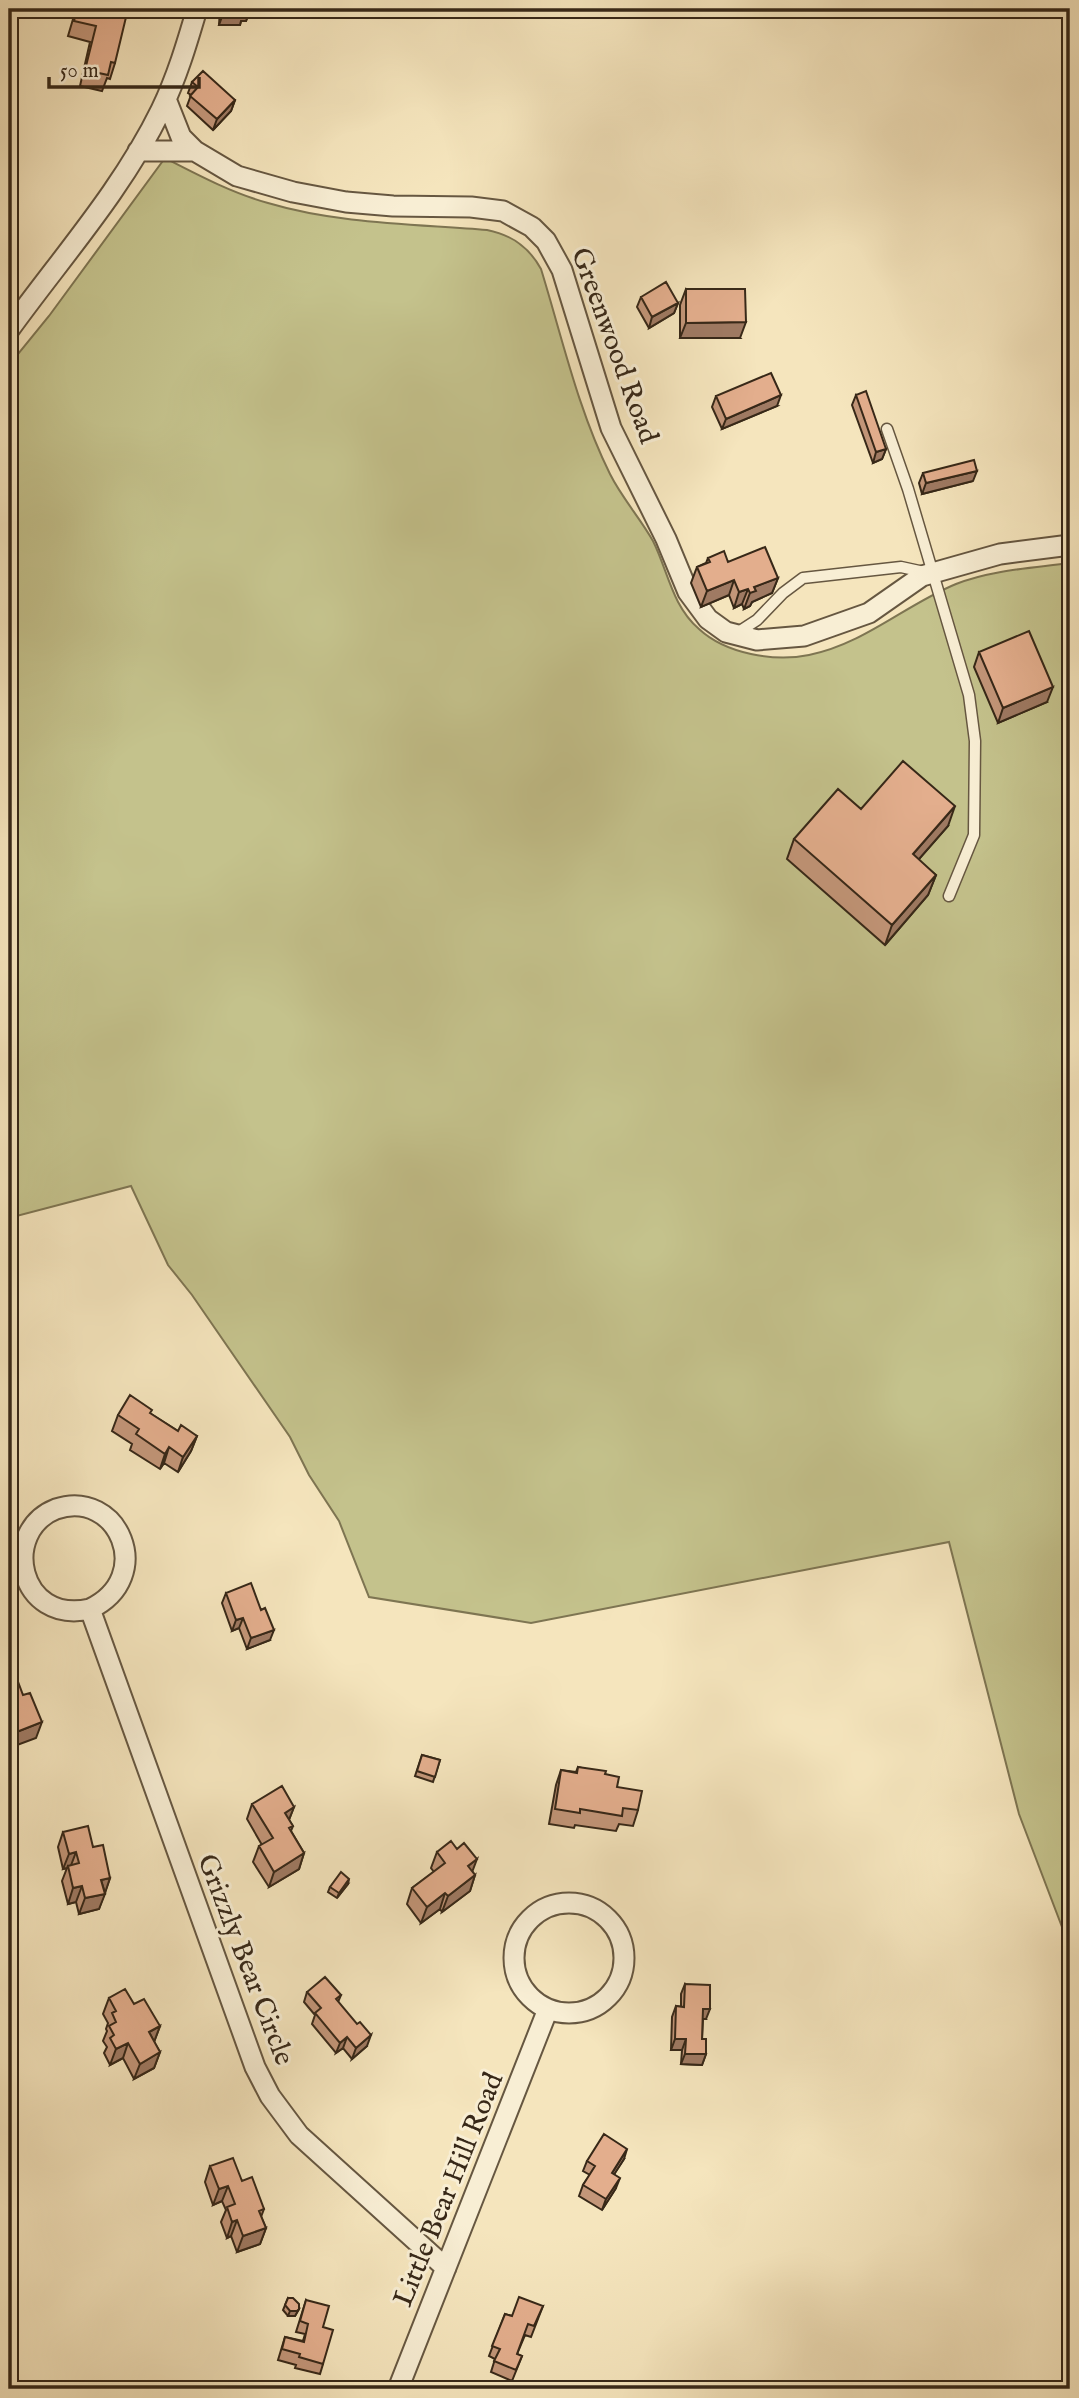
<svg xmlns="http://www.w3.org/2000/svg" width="1079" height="2398" font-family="'IM FELL English',serif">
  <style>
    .green { fill: #c4c28c; stroke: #7e7552; stroke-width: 2 }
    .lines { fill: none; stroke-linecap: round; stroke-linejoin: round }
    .lane-casing { stroke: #665741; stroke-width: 13 }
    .street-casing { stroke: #665741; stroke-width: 23 }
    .lane { stroke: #f8eed4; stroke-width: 10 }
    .street { stroke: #f8eed4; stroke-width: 19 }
    .wall { fill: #c39679; stroke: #372818; stroke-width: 2 }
    .shaded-wall { fill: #9f7a63; stroke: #372818; stroke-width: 2 }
    .building { fill: #e3ae8d; stroke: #372818; stroke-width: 2 }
    .labels { text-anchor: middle; stroke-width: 6; stroke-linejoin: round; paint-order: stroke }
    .street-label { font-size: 28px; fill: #372818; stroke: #f8eed4 }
  </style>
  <rect width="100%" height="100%" fill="#f5e5bd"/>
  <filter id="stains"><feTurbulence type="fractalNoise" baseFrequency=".00286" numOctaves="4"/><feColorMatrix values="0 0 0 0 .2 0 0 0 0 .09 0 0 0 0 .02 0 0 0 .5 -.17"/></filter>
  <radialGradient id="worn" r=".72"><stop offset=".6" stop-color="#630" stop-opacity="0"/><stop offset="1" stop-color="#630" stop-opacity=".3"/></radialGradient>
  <!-- green -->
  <path class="green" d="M165 158C198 175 232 193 268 203 338 224 415 224 487 230 512 235 529 247 541 269 562 337 578 410 610 474 622 498 640 518 653 541 668 571 672 606 699 629 726 654 774 662 809 655 864 644 905 605 956 584 991 570 1033 568 1070 563V1948L1019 1814 949 1542 531 1623 369 1597 339 1521 309 1475 290 1437 192 1295 168 1265 131 1186 9 1218V365L49 316Z"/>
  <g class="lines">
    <defs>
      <path id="lane" d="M887 429 908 489 969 695 975 741 974 835 949 896
        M737 633 757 620 783 593 803 578 901 567 924 572"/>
      <path id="street" d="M166 99 181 137 195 151
        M138 151H195L237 176 293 192 346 202 393 206 471 207 503 211 532 227 546 241 562 270 611 428 666 539 688 592 708 619 726 632 757 640 804 636 869 613 922 576 1000 554 1070 545
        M9 330C61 258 122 190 161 110 177 77 187 43 197 9
        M90 1609C18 1625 0 1531 56 1509 118 1488 157 1577 90 1609L255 2067 270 2096 299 2135 446 2268
        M514 1958a55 55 0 1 1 110 0a55 55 0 1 1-110 0Z
        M398 2389 548 2009"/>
    </defs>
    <!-- lane casing -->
    <use href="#lane" class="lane-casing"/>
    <!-- street casing -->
    <use href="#street" class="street-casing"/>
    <!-- lane -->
    <use href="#lane" class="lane"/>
    <!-- street -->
    <use href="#street" class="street"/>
  </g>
  <!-- wall -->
  <path class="wall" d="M76 9H108L115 63 110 79 107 78 102 91 80 86 90 42 68 36Z
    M220 9H250L246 21H241L240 25H219Z
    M192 82 235 100 231 111 213 130 187 106 191 95 188 93Z
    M686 289 740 338H680V305Z
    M641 297 678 303 674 313 649 328 637 307Z
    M856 395 886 449 882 459 873 463 852 405Z
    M716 396 777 406 722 429 712 407Z
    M923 473 973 481 922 494 919 483Z
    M708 558 728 562 778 578 772 593 752 602 750 606 744 609 742 604 734 608 729 595 701 607 691 583 697 567 706 563Z
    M979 652 1047 702 998 723 974 667Z
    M861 809 948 826 918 860 936 875 928 895 885 945 787 859 794 839Z
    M151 1414 178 1431 197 1436 191 1451 178 1472 164 1463 160 1469 130 1450 132 1444 112 1431 118 1415Z
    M226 1593 270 1640 247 1649 239 1628 232 1631 222 1603Z
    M422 1755 440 1760 433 1782 415 1776Z
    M578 1767 605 1774 617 1787 638 1810 633 1826 619 1824 616 1831 575 1825 574 1828 549 1824 556 1785 561 1770 576 1772Z
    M252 1804 294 1807 289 1820 293 1826 291 1831 304 1853 299 1869 269 1887 253 1862 259 1846 262 1845 247 1819Z
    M63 1832 93 1847 110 1878 99 1909 79 1914 76 1902 68 1904 62 1881 67 1868 63 1869 58 1847Z
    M437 1852 472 1871 475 1875 470 1891 442 1912 440 1909 421 1923 407 1904 412 1888 434 1872 431 1868Z
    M348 1884 337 1898 328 1892 330 1887Z
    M685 1984 706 2019H703L702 2039 706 2054 702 2065 681 2064 682 2050H671L672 2017 676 2006 681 2007V1994Z
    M307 1992 341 1995 338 2002 367 2046 352 2059 343 2048 336 2053 312 2024 315 2015 304 2002Z
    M109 1998 134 2004 160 2026 154 2042 160 2052 154 2068 134 2079 123 2058 110 2065 104 2053 107 2047 103 2041 107 2031 106 2029 108 2023 103 2014Z
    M624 2159 614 2174 616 2188 602 2210 579 2196 583 2185 590 2175 583 2171 587 2161Z
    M210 2166 242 2181 264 2209 261 2217 266 2228 260 2244 237 2252 231 2236 227 2238 221 2222 226 2210 222 2201 213 2205 205 2182Z
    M288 2298 299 2309 295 2316H288L283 2310Z
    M306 2300 323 2327V2364L320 2374 295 2368 296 2365 278 2360 285 2337 303 2341 305 2334 296 2332Z
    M543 2306 531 2337 525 2335 517 2354 522 2356 512 2381 491 2372 495 2359 489 2356 505 2314 512 2316Z"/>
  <!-- shaded-wall -->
  <path class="shaded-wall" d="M244 11H250L246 21H241L240 25H219L223 14Z
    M235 100 231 111 213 130 217 119Z
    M678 303 674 313 649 328 652 317Z
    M746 322 740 338H680L686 323Z
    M781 395 777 406 722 429 726 419Z
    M886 449 882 459 873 463 876 452Z
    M977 471 973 481 922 494 926 483Z
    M778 578 772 593 752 602 750 606 744 609 750 593 754 587Z
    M734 580 729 595 701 607 707 591Z
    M748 589 742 604 734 608 739 592Z
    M1053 687 1047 702 998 723 1003 708Z
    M955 806 948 826 905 875 913 854Z
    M936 875 928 895 885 945 892 925Z
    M197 1436 191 1451 178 1472 183 1457Z
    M169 1447 164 1463 160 1469 165 1454Z
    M243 1618 239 1628 232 1631 236 1620Z
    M274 1630 270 1640 247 1649 251 1638Z
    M42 1722 36 1738 9 1748V1735Z
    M294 1807 288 1822 285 1813Z
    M76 1852 70 1868 68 1866 67 1868 63 1869 69 1854Z
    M304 1853 299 1869 269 1887 274 1872Z
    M477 1859 471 1875 468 1866Z
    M475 1875 470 1891 442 1912 448 1896Z
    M110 1878 105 1893 101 1880Z
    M349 1879 348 1884 337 1898 339 1893Z
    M82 1886 76 1902 68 1904 73 1888Z
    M445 1893 440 1909 421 1923 427 1907Z
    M105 1894 99 1909 79 1914 85 1898Z
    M703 2009H710L706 2019H699Z
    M160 2026 154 2042 149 2032Z
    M371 2035 367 2046 352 2059 356 2048Z
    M347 2037 343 2048 336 2053 340 2043Z
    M675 2039H686L682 2050H671Z
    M128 2043 123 2058 110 2065 116 2049Z
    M160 2052 154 2068 134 2079 140 2064Z
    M685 2054H706L702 2065 681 2064Z
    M627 2149 624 2159 608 2184 612 2173Z
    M620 2178 616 2188 602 2210 606 2199Z
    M228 2186 222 2201 213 2205 219 2189Z
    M237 2220 231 2236 227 2238 232 2222Z
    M266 2228 260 2244 237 2252 243 2236Z
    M299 2309 295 2316H288L290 2311Z
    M9 2377H16L14 2382H9Z"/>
  <!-- building -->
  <path class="building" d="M77 9H108L127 13 115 63 111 62 108 75 85 70 96 26 74 21Z
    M223 9H250V11H244V15L223 14Z
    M203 71 235 100 217 119 190 96 198 87 192 82Z
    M666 282 678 303 652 317 641 297Z
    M686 289H745L746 322 686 323Z
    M771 373 781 395 726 419 716 396Z
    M866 391 886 449 876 452 856 395Z
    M974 460 977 471 926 483 923 473Z
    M765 547 778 578 754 587 756 591 750 593 748 589 739 592 734 580 707 591 697 567 710 562 708 558 724 551 728 562Z
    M1029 631 1053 687 1003 708 979 652Z
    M903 761 955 806 913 854 936 875 892 925 794 839 838 789 861 809Z
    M130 1395 152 1410 150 1413 178 1431 181 1425 197 1436 183 1457 169 1447 165 1454 136 1434 139 1429 118 1415Z
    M251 1583 261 1610 265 1608 274 1630 251 1638 243 1618 236 1620 226 1593Z
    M14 1671 23 1695 30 1693 42 1722 9 1735V1673Z
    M422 1755 440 1760 435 1777 417 1771Z
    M578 1767 606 1771 605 1774 619 1777 617 1787 642 1791 638 1810 623 1808 622 1816 580 1809V1813L555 1809 561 1770 577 1773Z
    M282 1786 294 1807 285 1813 293 1826 289 1828 304 1853 274 1872 259 1846 273 1838 252 1804Z
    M88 1826 93 1847 103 1845 110 1878 101 1880 105 1894 85 1898 82 1886 73 1888 68 1866 79 1863 76 1852 69 1854 63 1832Z
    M451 1841 457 1849 464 1843 477 1859 468 1866 475 1875 448 1896 445 1893 427 1907 412 1888 445 1863 437 1852Z
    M341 1872 349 1879 339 1893 330 1887Z
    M325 1977 341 1995 336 1999 357 2024 360 2022 371 2035 356 2048 347 2037 340 2043 315 2013 321 2008 307 1992Z
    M685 1984 710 1985V2009H703L702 2039H706V2054H685L686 2039H675L676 2006 684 2007Z
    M125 1989 134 2004 144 1999 160 2026 149 2032 160 2052 140 2064 128 2043 116 2049 110 2038 114 2035 109 2026 116 2022 112 2013 116 2011 109 1998Z
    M604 2134 627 2149 612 2173 620 2178 606 2199 583 2185 595 2166 587 2161Z
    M233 2158 242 2181 252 2177 264 2209 259 2211 266 2228 243 2236 237 2220 232 2222 227 2207 235 2204 228 2186 219 2189 210 2166Z
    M9 2277 15 2280 9 2293Z
    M519 2297 543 2306 534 2326 528 2324 517 2354 522 2356 516 2370 494 2361 500 2349 492 2346 505 2314 512 2316Z
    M288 2298H293L299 2304V2309L297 2311H290L285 2305Z
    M306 2300 329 2306 323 2327 333 2330 323 2364 299 2357 300 2354 282 2349 285 2337 304 2342 308 2324 300 2321Z
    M9 2365H15L16 2377H9Z"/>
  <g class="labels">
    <!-- street labels -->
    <g class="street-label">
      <text transform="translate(616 345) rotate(70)" y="10">Greenwood Road</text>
      <text transform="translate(247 1959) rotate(69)" y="10">Grizzly Bear Circle</text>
      <text transform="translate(447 2189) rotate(-68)" y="10">Little Bear Hill Road</text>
    </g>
  </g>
  <!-- margin -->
  <rect width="1079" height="2398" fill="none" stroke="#f5e5bd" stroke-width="35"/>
  <rect x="10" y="10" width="1058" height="2377" fill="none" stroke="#372818" stroke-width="3.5"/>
  <rect x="18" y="18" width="1044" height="2363" fill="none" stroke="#372818" stroke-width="2"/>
  <!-- scale -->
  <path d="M49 77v10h150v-10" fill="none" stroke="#372818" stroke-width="3.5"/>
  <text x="60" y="77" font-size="21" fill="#372818" stroke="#f8eed4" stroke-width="5" paint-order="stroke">50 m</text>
  <rect width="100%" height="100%" filter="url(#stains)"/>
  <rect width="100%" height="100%" fill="url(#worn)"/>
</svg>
